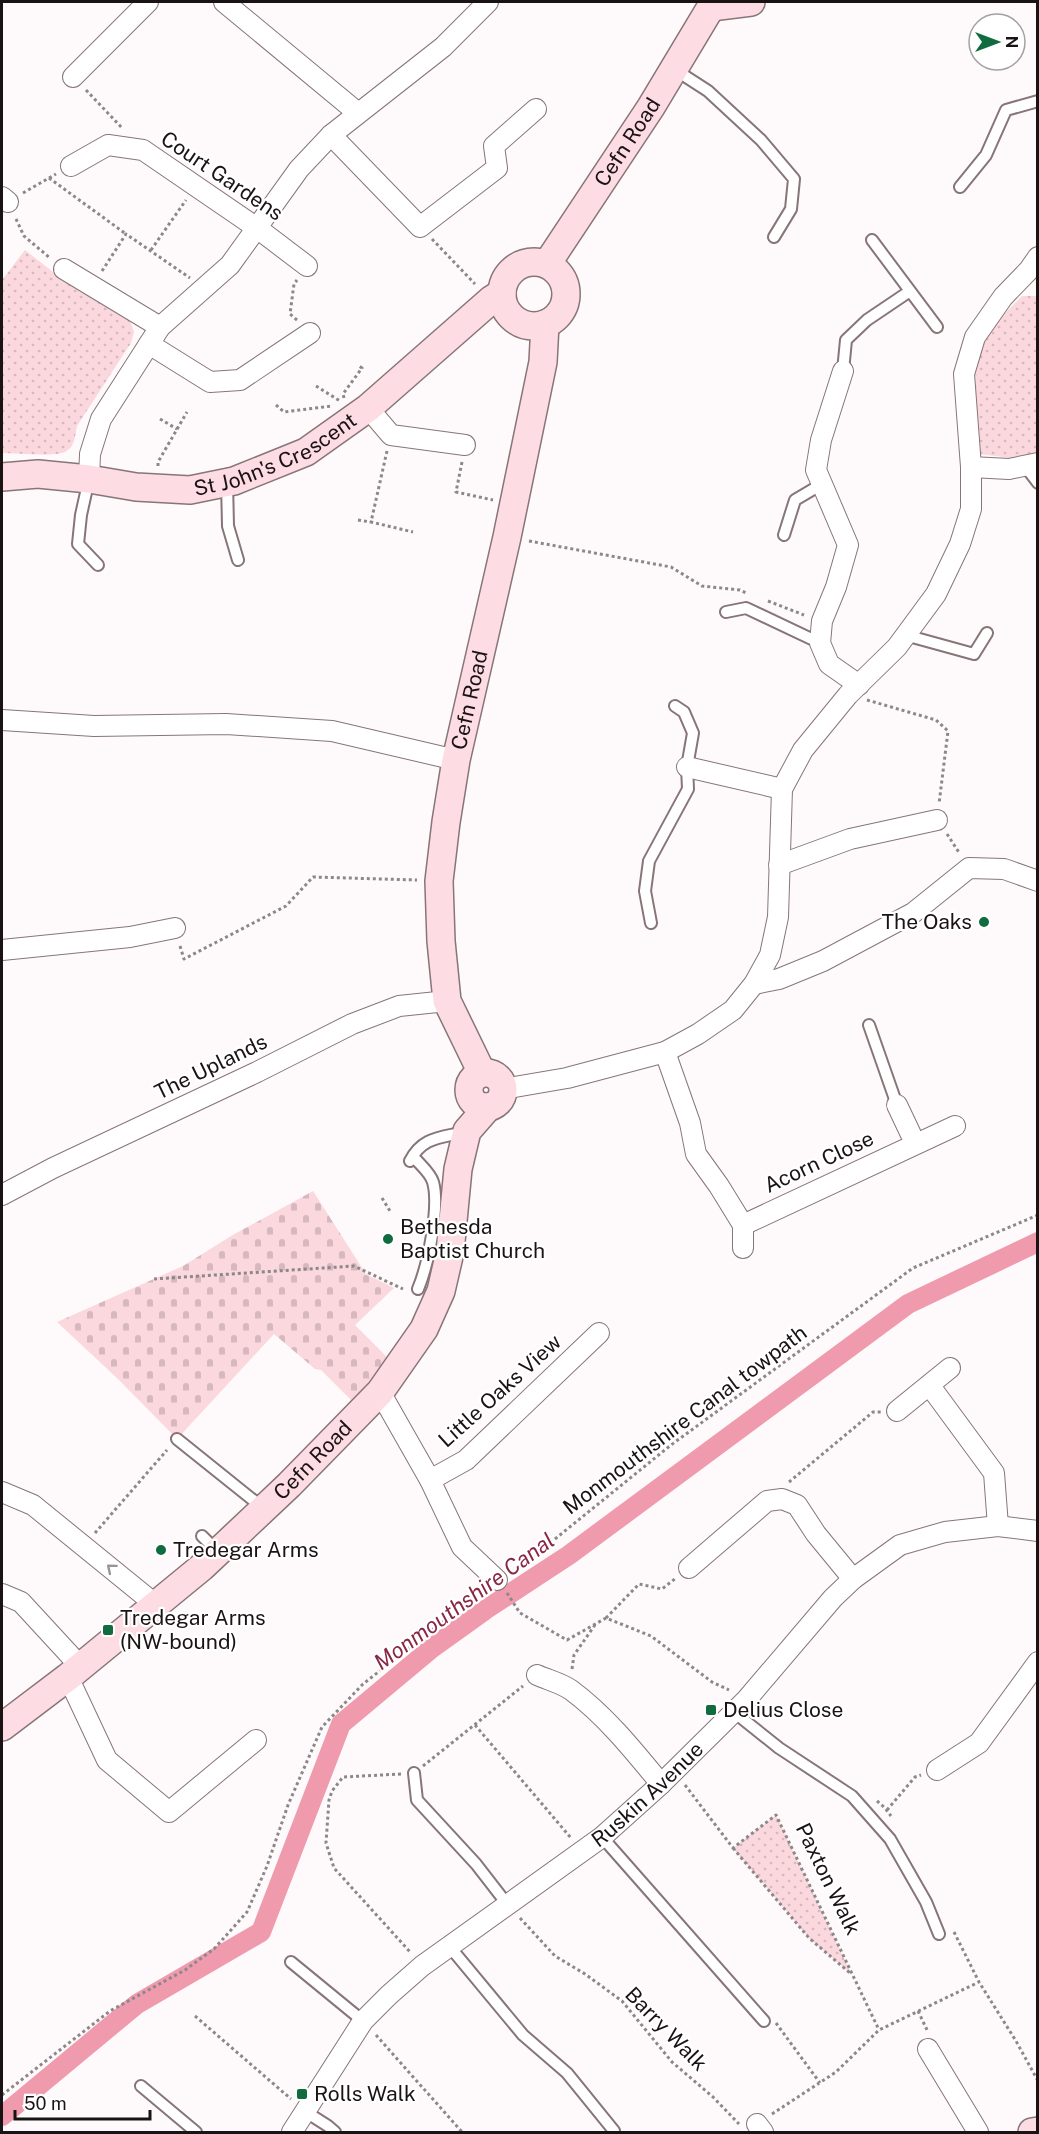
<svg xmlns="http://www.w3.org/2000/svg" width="1039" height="2134" font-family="'Public Sans',sans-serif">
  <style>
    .grass { fill: url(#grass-dots) }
    .cemetery { fill: url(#cemetery-stones) }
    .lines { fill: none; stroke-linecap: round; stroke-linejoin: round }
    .canal { stroke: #ef9bad; stroke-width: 20 }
    .lane-casing { stroke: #877578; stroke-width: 14 }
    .street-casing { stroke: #877578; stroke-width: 22 }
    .secondary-casing { stroke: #877578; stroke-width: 30 }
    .path { stroke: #8c8788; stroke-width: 3; stroke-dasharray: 3 3; stroke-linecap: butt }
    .lane { stroke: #fff; stroke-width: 10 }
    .street { stroke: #fff; stroke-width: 20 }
    .secondary { stroke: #fddce4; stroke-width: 27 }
    .oneway { stroke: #989595 }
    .poi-dot { fill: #106c3f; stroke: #fff; stroke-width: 2 }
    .labels { text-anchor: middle; stroke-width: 4.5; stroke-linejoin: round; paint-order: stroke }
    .street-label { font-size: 21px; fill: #1a1314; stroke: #fff }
    .poi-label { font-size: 21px; fill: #1a1314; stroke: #fff; text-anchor: start }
    .water-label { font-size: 22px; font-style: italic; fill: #892745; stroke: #fff }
  </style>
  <defs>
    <pattern id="grass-dots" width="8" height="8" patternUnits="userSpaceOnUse" patternTransform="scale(1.5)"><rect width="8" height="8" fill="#fad8de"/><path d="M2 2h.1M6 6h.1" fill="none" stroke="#d6b8be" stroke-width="1.8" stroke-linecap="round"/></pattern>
    <pattern id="cemetery-stones" width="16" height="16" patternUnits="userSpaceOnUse" patternTransform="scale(1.5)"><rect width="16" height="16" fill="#fad8de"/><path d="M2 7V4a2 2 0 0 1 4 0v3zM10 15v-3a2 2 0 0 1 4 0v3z" fill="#d6b8be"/></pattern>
  </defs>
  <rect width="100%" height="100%" fill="#fefafb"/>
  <!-- grass -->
  <path class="grass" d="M25 250 62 279 121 313 131 323 134 332 131 343 77 426C75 436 75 447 65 452 53 457 16 453 2 453V280Z
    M1022 296H1037V456L1018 459 979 454C978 419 968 376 984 343 992 325 1008 310 1022 296Z
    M776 1815 852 1975 809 1938 733 1848Z"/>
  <!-- cemetery -->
  <path class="cemetery" d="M313 1191 366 1274 394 1288 355 1325 388 1358 355 1404 321 1370 315 1369 274 1334 177 1439 119 1380 57 1322 183 1266 231 1236Z"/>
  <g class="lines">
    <!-- canal -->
    <path class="canal" d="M2 2116 137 2004 261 1932 341 1724 432 1648 485 1610 569 1555 908 1304 1038 1242"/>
    <defs>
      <path id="lane" d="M674 69 708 91 761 140 794 179 791 209 774 237
        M960 187 986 155 1006 110 1038 101
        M872 240 937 327
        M843 371 846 340 867 320 910 291
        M1025 466 1038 483
        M89 479 81 515 78 544 98 565
        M227 482 228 526 238 560
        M784 535 795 500 822 484
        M726 612 746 608 820 643
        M905 635 974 654 987 633
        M651 923 645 891 649 861 688 789 687 767 693 733 684 712 675 706
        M869 1025 897 1105
        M413 1156C419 1164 430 1172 433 1182 440 1207 428 1265 418 1289
        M410 1161C422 1137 440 1138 464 1132
        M177 1439 263 1508
        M202 1536 217 1551
        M734 1712 779 1748 852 1796 890 1839 926 1902 939 1934
        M414 1773 417 1800 476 1864 507 1904
        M602 1837 764 2021
        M450 1947 523 2035 567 2073 614 2131
        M291 1962 363 2021
        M141 2086 196 2132
        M306 2112 328 2126 335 2132"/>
      <g id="street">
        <path d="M224 2 358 113"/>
        <path d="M73 77 148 2"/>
        <path d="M331 135 420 227 497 168 494 146 536 109"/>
        <path d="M71 166 108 145 143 150 257 228 307 266"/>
        <path d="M2 197 8 202"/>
        <path d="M64 269 160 327"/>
        <path d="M149 344 210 382 240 380 310 333"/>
        <path d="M843 371 821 440 816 470 848 545 836 587 822 621 820 643 829 664 859 685"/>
        <path d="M368 408 391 435 465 445"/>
        <path d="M971 467 1009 469 1038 463"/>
        <path d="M89 479 90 454 101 419 160 327 230 265 299 169 331 135 443 47 488 2"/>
        <path d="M2 720 94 726 226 724 332 731 456 760"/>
        <path d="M687 767 782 789"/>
        <path d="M779 865 850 839 937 820"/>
        <path d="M2 950 130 937 175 928"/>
        <path d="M754 984 779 979 823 961 913 913 969 868 1004 869 1038 881"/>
        <path d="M665 1052 690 1123 696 1154 719 1186 743 1225V1248"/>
        <path d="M503 1089 567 1078 665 1052 698 1034 733 1010 754 984 770 955 778 917 782 789 803 750 848 695 897 647 936 594 960 544 971 509V467L964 374 975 337 1003 297 1029 270 1038 257"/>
        <path d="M897 1105 915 1143"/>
        <path d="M2 1195 53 1168 257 1072 352 1024 399 1006 447 1001"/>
        <path d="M743 1225 955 1126"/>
        <path d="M930 1386 994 1473 998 1526"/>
        <path d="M380 1392 430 1480 462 1547 497 1580"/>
        <path d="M897 1411 950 1368"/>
        <path d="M430 1480 466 1460 599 1333"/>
        <path d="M2 1492 33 1505 156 1605"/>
        <path d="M689 1568 767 1501 782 1499 797 1505 816 1534 853 1579"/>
        <path d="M2 1594 21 1602 80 1666"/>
        <path d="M537 1675C548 1680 561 1683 571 1690 605 1715 634 1751 661 1784"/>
        <path d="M68 1677 107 1760 169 1812 256 1740"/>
        <path d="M937 1770 979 1743 1038 1662"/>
        <path d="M928 2049 978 2132"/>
        <path d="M757 2124 763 2132"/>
        <path id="s1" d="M292 2132 363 2021 389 1995 422 1966 602 1837 661 1784 747 1699 833 1598 853 1579 900 1545 945 1532 998 1526 1038 1531"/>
      </g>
      <g id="secondary">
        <path d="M711 7 751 2"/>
        <circle cx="534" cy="294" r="32"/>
        <path id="s2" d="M547 264 651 107 714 2"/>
        <path id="s3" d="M2 477 38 474 89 479 136 487 190 490 234 481 306 452 368 408 491 300 502 293"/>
        <circle cx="486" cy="1090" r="17"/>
        <path id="s4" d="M482 1073 447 1001 441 941 439 881 446 822 456 760 507 537 543 362 545 324"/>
        <path id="s5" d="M2 1727 68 1677 202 1567 289 1485 380 1392 424 1329 441 1291 450 1252 458 1169 467 1131 488 1107"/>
        <path d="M1032 2132 1038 2131"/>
      </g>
    </defs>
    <!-- lane casing -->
    <use href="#lane" class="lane-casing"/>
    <!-- street casing -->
    <use href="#street" class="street-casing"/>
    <!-- secondary casing -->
    <use href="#secondary" class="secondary-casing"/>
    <!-- path -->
    <path class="path" d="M86 90 123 129
      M49 178 126 234
      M23 193 56 174
      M16 219 24 236 50 258
      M432 239 475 284
      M151 250 186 200
      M102 271 126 234 190 278
      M297 320 290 314 294 284 297 280
      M316 386 340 401
      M344 398 343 394 362 368 359 366
      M276 405 284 412 332 406
      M160 419 177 429
      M387 451 371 522 413 532
      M462 462 456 492 493 500
      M158 466V462L187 412
      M358 520 371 522
      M529 541 671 567 702 586 740 590 748 594
      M768 601 804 615
      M867 700 936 720 948 731 939 804
      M947 834 960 854
      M180 946 184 959 286 906 313 877 417 880
      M382 1198 390 1211
      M154 1279 354 1266 403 1289
      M789 1482 873 1412H881
      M95 1533 167 1450
      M513 1573 671 1445 913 1268 1038 1215
      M507 1593 520 1613 567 1640 606 1618 651 1636 712 1682 729 1690
      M606 1618 639 1584 662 1589 676 1578
      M572 1669 574 1655 595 1625
      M475 1725 571 1838
      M423 1766 523 1686
      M401 1774 343 1777 332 1791 329 1800 326 1843 334 1868 411 1953
      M685 1785 733 1848 776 1815 879 2030
      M877 1801 885 1808 891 1816
      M887 1810 915 1777 921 1775
      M733 1848 809 1938 850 1973
      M520 1918 555 1956 585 1974 622 2001 672 2062 713 2097 739 2124
      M954 1932 979 1982 1016 2041 1038 2081
      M918 2011 928 2032
      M195 2016 291 2099
      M776 2023 820 2083
      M376 2035 462 2132
      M2 2095 110 2011 185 1970 214 1949 247 1912 267 1866 288 1805 322 1727 363 1684 482 1591
      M772 2114 836 2072 879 2030 979 1982"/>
    <!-- lane -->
    <use href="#lane" class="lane"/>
    <!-- street -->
    <use href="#street" class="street"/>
    <!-- secondary -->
    <use href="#secondary" class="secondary"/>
  </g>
  <!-- one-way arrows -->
  <defs><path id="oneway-chevron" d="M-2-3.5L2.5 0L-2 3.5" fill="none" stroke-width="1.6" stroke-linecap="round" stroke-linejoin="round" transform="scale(1.5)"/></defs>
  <use class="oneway" href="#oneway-chevron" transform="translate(111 1568) rotate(-140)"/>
  <!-- markers -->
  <g class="poi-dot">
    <circle cx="984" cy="922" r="6"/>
    <circle cx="388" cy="1239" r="6"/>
    <circle cx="161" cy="1550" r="6"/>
    <rect x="102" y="1624" width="12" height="12" rx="3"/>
    <rect x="705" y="1704" width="12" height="12" rx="3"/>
    <rect x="296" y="2088" width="12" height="12" rx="3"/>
  </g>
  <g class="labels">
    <!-- street labels -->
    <g class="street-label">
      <text dy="7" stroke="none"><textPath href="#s2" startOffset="146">Cefn Road</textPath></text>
      <text transform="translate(222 176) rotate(34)" y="7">Court Gardens</text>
      <text dy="7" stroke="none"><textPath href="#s3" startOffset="282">St John's Crescent</textPath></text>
      <text dy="7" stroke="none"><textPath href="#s4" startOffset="384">Cefn Road</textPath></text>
      <text transform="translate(211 1067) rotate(-26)" y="7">The Uplands</text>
      <text transform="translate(819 1162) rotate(-25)" y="7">Acorn Close</text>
      <text transform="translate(500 1391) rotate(-42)" y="7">Little Oaks View</text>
      <text transform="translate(685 1420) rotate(-37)" y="7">Monmouthshire Canal towpath</text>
      <text dy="7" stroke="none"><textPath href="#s5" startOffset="410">Cefn Road</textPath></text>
      <text dy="7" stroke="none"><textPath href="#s1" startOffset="496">Ruskin Avenue</textPath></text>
      <text transform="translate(828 1879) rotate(64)" y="7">Paxton Walk</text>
      <text transform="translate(666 2029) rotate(46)" y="7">Barry Walk</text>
    </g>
    <!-- poi labels -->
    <g class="poi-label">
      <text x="972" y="929" text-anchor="end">The Oaks</text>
      <text x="400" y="1234">Bethesda<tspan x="400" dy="24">Baptist Church</tspan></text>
      <text x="173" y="1557">Tredegar Arms</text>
      <text x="120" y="1625">Tredegar Arms<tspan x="120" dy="24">(NW-bound)</tspan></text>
      <text x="723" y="1717">Delius Close</text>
      <text x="314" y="2101">Rolls Walk</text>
    </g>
    <!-- water labels -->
    <g class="water-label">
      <text transform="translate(464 1601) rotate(-36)" y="8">Monmouthshire Canal</text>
    </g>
  </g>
  <!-- border -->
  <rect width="1039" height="2134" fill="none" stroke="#1a1314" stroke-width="6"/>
  <!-- north arrow -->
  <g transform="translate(997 42) rotate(90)"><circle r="28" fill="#ffffff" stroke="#a3a1a1" stroke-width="1.5"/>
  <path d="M0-4.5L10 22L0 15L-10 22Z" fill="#106c3f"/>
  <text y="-9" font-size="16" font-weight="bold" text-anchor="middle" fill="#1a1314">N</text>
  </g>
  <!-- scale -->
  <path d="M15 2110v9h135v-9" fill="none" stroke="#1a1314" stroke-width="3"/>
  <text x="24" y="2110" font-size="18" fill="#1a1314" stroke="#ffffff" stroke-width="4.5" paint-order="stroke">50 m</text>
</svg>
